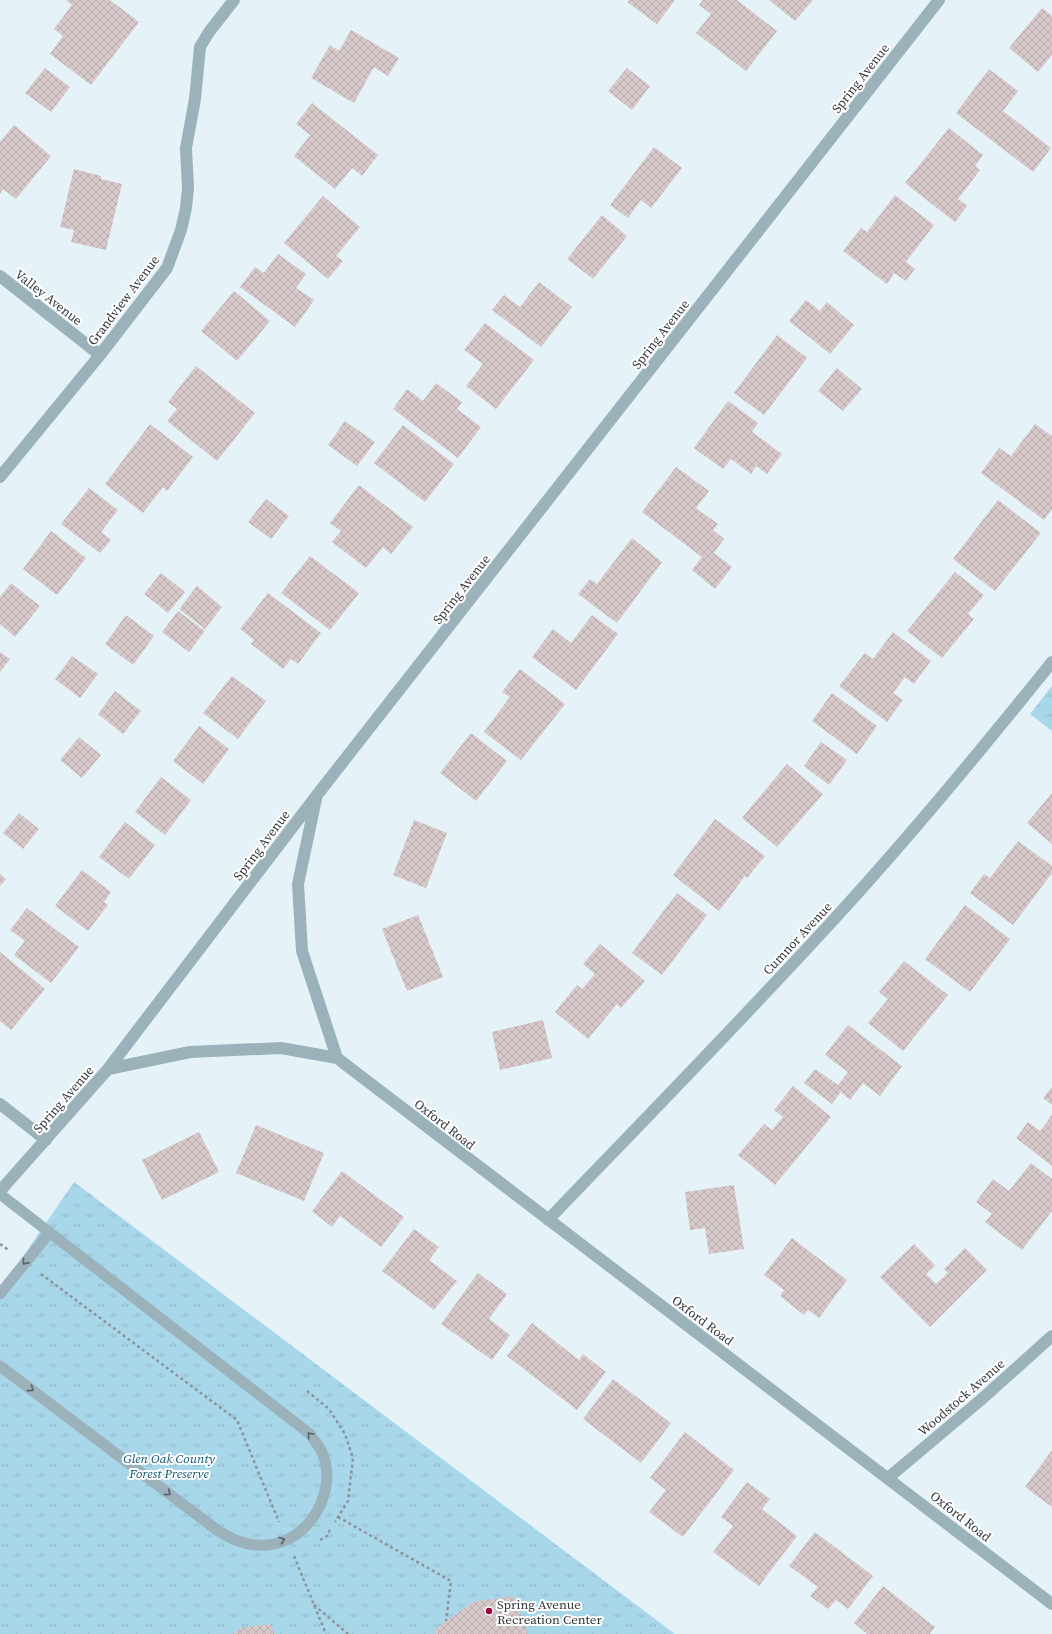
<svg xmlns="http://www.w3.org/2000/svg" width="1052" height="1634" font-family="'Source Serif 4',serif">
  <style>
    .park { fill: url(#park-tufts) }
    .building { fill: url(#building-cross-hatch) }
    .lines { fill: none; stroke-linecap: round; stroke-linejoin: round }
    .path { stroke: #8b9498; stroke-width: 2.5; stroke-dasharray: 3 3; stroke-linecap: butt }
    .lane { stroke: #9bb2bb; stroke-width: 11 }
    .street { stroke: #9bb2bb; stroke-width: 12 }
    .oneway { stroke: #576266 }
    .poi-dot { fill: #a10237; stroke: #fff; stroke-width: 1.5 }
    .labels { text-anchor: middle; stroke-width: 4; stroke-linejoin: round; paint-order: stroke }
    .street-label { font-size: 13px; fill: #323739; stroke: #fff }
    .park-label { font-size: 13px; font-style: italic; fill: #0c566d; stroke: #fff }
    .poi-label { font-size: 13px; fill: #323739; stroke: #fff; text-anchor: start }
  </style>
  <defs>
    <pattern id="park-tufts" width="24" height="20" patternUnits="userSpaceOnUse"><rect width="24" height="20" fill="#a9d7ea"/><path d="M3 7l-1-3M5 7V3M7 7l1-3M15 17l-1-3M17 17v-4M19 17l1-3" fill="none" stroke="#92b9c9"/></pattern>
    <pattern id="building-cross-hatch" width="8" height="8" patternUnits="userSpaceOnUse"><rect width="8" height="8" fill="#d7c8c9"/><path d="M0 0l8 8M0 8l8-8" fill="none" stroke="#b9acad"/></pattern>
  </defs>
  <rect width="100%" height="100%" fill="#e5f3f9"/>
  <!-- park -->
  <path class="park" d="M1052 686V731L1030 714Z
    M74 1182 675 1634H0V1290Z"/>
  <!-- building -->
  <path class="building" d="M66 0H110L139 22 91 85 50 54 63 36 54 29 72 5Z
    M629 0H675L657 24 627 2Z
    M703 0H737L777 31 746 71 696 33 711 14 699 5Z
    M769 0H813L795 21Z
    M1042 8 1052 16V55L1038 72 1009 48Z
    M351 30 399 58 388 76 374 67 354 103 311 78 330 45 339 51Z
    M45 68 70 87 51 112 25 93Z
    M627 68 650 86 632 110 608 91Z
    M989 69 1018 91 1003 111 1051 148 1033 172 956 113Z
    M312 103 378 155 362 176 352 168 335 189 294 156 310 135 296 124Z
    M14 125 51 156 16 199 3 189 0 194V142Z
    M949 128 983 155 975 166 980 170 958 199 967 206 955 222 905 183Z
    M654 147 682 168 651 208 641 200 628 218 610 205Z
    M74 169 101 176V179L122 184 106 250 71 242 74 230 60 227Z
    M895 195 934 225 906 262 915 269 906 281 894 273 887 284 843 251 861 228 867 232Z
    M323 196 360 227 336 256 343 261 328 279 284 243Z
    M602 215 627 236 593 279 567 259Z
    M278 254 306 274 296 288 314 300 295 327 240 287 255 267 264 273Z
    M539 282 572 307 541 347 492 310 504 295 520 307Z
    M234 291 270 321 237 361 201 331Z
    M806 300 820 311 827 302 854 325 830 354 789 321Z
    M485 323 534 360 496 409 466 386 483 364 464 350Z
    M777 335 807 358 764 415 734 393Z
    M196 366 255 413 217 461 167 421 177 409 168 402Z
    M837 368 862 389 843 411 818 391Z
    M436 383 462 402 457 409 481 427 458 458 393 409 407 389 423 401Z
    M728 401 758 423 752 432 782 454 767 474 756 466 751 474 731 459 723 469 694 448Z
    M345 421 375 442 357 466 328 445Z
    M150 424 193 457 167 491 163 487 143 513 105 484Z
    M1035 424 1052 436V509L1044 520 981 473 999 448 1011 456Z
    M403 425 454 464 425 502 374 463Z
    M676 467 709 491 696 508 718 524 713 530 724 539 714 553 732 567 715 589 692 570 702 557 642 512Z
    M359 485 413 527 391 554 383 547 366 568 332 542 341 531 330 523Z
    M89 488 118 510 101 532 111 540 100 553 61 524Z
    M266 499 289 516 271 539 248 522Z
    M998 500 1041 533 995 591 953 559Z
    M51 531 86 558 57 595 23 569Z
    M632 538 662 562 617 623 578 594 590 579 597 584Z
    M310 556 359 593 330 630 281 593Z
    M955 572 984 595 968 614 974 619 942 658 907 631Z
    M161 573 185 592 168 613 144 594Z
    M11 583 40 606 15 637 0 624V597Z
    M197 586 222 607 205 629 179 609Z
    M268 593 321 633 298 664 291 659 283 669 251 644 254 640 240 629Z
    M178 611 205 631 189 652 162 632Z
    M126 615 154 636 133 665 105 644Z
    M592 615 618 634 576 690 532 657 553 629 571 643Z
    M893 632 931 661 914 684 905 677 893 693 903 700 887 722 839 686 865 653 873 659Z
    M0 652 10 659 0 672Z
    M72 656 98 674 80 698 55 679Z
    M520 669 565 704 521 760 484 732 510 697 502 692Z
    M232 676 266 701 238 739 203 713Z
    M115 691 141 711 123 734 98 714Z
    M832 693 877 726 857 754 812 721Z
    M199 726 229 749 203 784 173 761Z
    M471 733 507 761 476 801 440 773Z
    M79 737 101 755 82 778 60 760Z
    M821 742 847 760 829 785 804 766Z
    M787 764 823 794 777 847 742 818Z
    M161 777 191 800 165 835 135 812Z
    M1052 793V844L1027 823Z
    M19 813 39 829 23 849 3 833Z
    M715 819 765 856 747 878 745 876 719 911 673 875Z
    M414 820 447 833 426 888 393 875Z
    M125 822 155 845 129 879 99 857Z
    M1018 841 1052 866V873L1013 925 970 893 984 874 990 878Z
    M82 870 111 892 104 902 108 905 88 931 55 906Z
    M0 874 6 879 0 886Z
    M677 893 707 915 662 975 632 953Z
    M965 905 1010 939 970 992 925 959Z
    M27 908 79 947 51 983 14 955 25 941 10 930Z
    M418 915 443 977 407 991 382 929Z
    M600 944 645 981 621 1008 617 1004 588 1039 555 1012 577 985 582 989 595 974 583 964Z
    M0 952 45 989 11 1030 0 1021Z
    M904 961 948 995 903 1051 868 1023 888 999 879 992Z
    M543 1020 552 1058 500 1070 492 1032Z
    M848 1025 902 1066 880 1096 863 1083 850 1100 841 1092 832 1104 804 1083 815 1069 838 1085 848 1072 825 1055Z
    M793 1086 831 1117 775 1185 738 1155 764 1124 772 1130 783 1117 774 1110Z
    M1052 1087V1105L1043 1098Z
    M1052 1115V1166L1016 1138 1028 1122 1040 1131Z
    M256 1125 324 1153 304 1201 236 1173Z
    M199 1132 219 1172 162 1200 142 1160Z
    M1031 1163 1052 1179V1211L1022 1250 985 1222 992 1214 976 1202 993 1179 1009 1191Z
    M342 1171 404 1217 381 1247 340 1216 332 1227 312 1211Z
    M734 1185 744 1249 709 1254 705 1228 690 1230 685 1192Z
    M414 1229 439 1247 429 1260 457 1281 434 1310 382 1271Z
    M792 1238 847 1280 819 1318 808 1310 804 1315 780 1296 784 1290 764 1275Z
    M914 1244 935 1265 926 1274 936 1284 948 1273 944 1269 965 1248 987 1270 930 1327 880 1277Z
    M478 1273 507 1294 489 1319 510 1335 492 1360 441 1324Z
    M532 1323 579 1360 583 1354 606 1372 577 1410 507 1356Z
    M613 1379 671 1423 641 1463 583 1419Z
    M685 1432 734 1470 683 1537 649 1512 666 1490 650 1478Z
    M1052 1450V1507L1025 1487Z
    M747 1482 770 1499 762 1509 797 1536 759 1586 713 1552 733 1526 721 1517Z
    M815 1532 873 1576 848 1609 836 1600 828 1609 810 1596 818 1587 789 1566Z
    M883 1586 935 1627 930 1634H867L854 1623Z
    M513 1596 528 1634H435L434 1631 446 1621 473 1602Z
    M270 1624 275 1634H232L241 1628Z"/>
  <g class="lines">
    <!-- path -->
    <path class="path" d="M0 1244 10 1251
      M41 1274 237 1420 279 1522
      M307 1391 329 1409 345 1434 353 1458 348 1501 335 1522
      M338 1517 451 1581 446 1621
      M320 1540 326 1537 331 1528
      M294 1556 326 1634
      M314 1605 348 1634"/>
    <!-- lane -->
    <path class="lane" d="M0 1194 310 1434C314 1440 319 1446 322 1452 340 1495 304 1550 256 1545 241 1544 230 1538 217 1530L0 1366
      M0 1294 50 1232"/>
    <!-- street -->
    <path class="street" d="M0 276 100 355
      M0 477 100 355 167 268 181 230 186 208 188 188 186 148 195 99 200 47 209 32 234 0
      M316 799 298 884 302 951 337 1058
      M108 1069 190 1052 281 1048 337 1058 1052 1604
      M0 1104 46 1140
      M0 1191 108 1069 317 795 939 0
      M548 1220C645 1119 743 1019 837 916 912 834 983 748 1052 662
      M888 1478 983 1398 1052 1336"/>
  </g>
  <!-- one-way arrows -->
  <defs><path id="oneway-chevron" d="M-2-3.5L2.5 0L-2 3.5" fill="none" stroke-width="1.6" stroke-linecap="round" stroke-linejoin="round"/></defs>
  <g class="oneway">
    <use href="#oneway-chevron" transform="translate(25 1262) rotate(129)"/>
    <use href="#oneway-chevron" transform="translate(31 1389) rotate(37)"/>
    <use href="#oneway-chevron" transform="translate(310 1435) rotate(-131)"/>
    <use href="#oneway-chevron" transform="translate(168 1493) rotate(37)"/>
    <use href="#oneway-chevron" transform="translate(282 1540) rotate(-22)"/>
  </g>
  <!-- markers -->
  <circle class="poi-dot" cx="489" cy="1611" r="4"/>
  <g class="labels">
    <!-- street labels -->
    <g class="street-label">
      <text transform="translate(860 78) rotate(-52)" y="5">Spring Avenue</text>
      <text transform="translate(49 297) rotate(38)" y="5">Valley Avenue</text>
      <text transform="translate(123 300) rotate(-53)" y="5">Grandview Avenue</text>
      <text transform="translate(660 334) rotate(-52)" y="5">Spring Avenue</text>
      <text transform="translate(461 589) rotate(-52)" y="5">Spring Avenue</text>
      <text transform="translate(261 845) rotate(-53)" y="5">Spring Avenue</text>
      <text transform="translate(797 938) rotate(-47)" y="5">Cumnor Avenue</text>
      <text transform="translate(63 1099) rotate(-49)" y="5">Spring Avenue</text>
      <text transform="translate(445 1124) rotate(38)" y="5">Oxford Road</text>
      <text transform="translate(703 1320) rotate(37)" y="5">Oxford Road</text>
      <text transform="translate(961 1397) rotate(-41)" y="5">Woodstock Avenue</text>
      <text transform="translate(961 1516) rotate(38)" y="5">Oxford Road</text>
    </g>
    <!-- park labels -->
    <g class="park-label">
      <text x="169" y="1463">Glen Oak County<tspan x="169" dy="15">Forest Preserve</tspan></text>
    </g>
    <!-- poi labels -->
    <g class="poi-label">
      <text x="497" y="1609">Spring Avenue<tspan x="497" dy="15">Recreation Center</tspan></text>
    </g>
  </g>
</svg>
